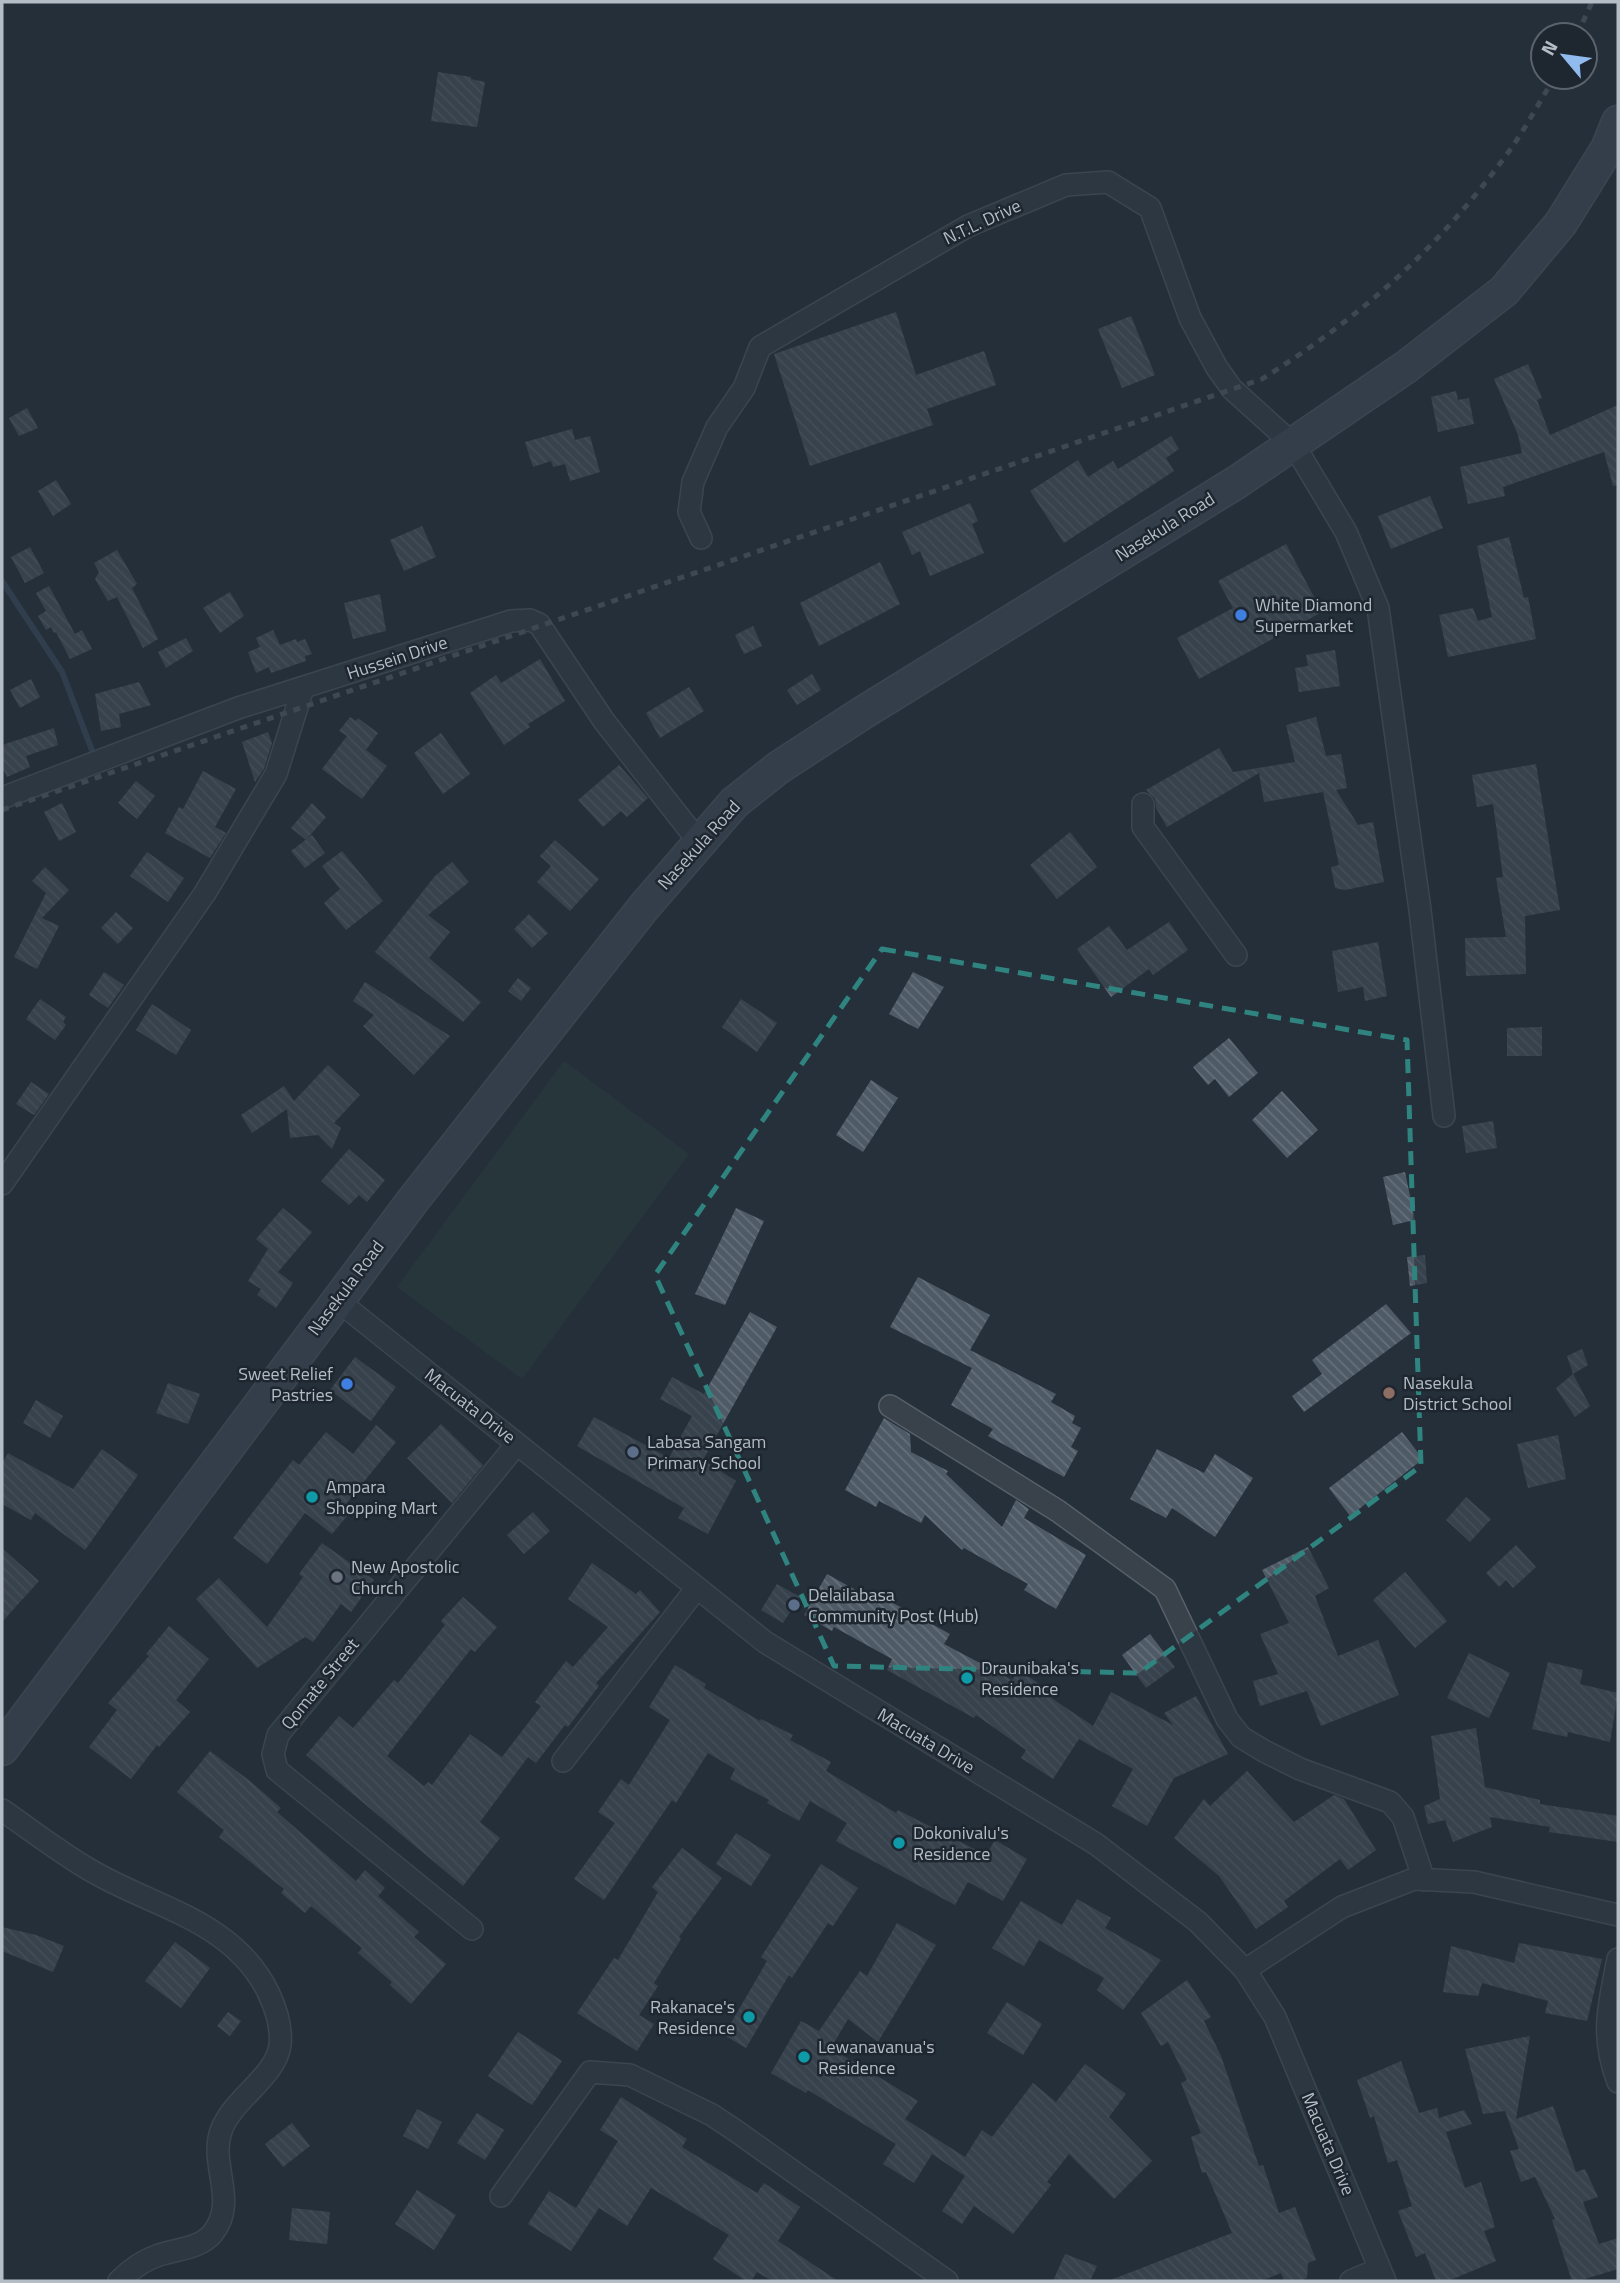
<svg xmlns="http://www.w3.org/2000/svg" width="1620" height="2283" font-family="'Titillium Web',sans-serif">
  <style>
    .park { fill: #2a3e3d }
    .lines { fill: none; stroke-linecap: round; stroke-linejoin: round }
    .stream { stroke: #3c4f62; stroke-width: 6 }
    .building { fill: url(#building-back-hatch) }
    .minor-casing { stroke: #575f69; stroke-width: 24 }
    .secondary-casing { stroke: #575f69; stroke-width: 35 }
    .minor { stroke: #39414b; stroke-width: 21 }
    .secondary { stroke: #47515d; stroke-width: 32 }
    .rail { stroke: #5b6671; stroke-width: 5; stroke-dasharray: 7 7; stroke-linecap: butt }
    .marked { fill: none; stroke: #308480; stroke-width: 5; stroke-dasharray: 14 9; stroke-linejoin: round }
    .shop-dot { fill: #3f7fe0; stroke: #1e2630; stroke-width: 2.5 }
    .education-dot { fill: #8d6e63; stroke: #1e2630; stroke-width: 2.5 }
    .service-dot { fill: #5c6f8a; stroke: #1e2630; stroke-width: 2.5 }
    .culture-dot { fill: #0f9aa8; stroke: #1e2630; stroke-width: 2.5 }
    .worship-dot { fill: #6b7280; stroke: #1e2630; stroke-width: 2.5 }
    .labels { text-anchor: middle; stroke-width: 5; stroke-linejoin: round; paint-order: stroke }
    .street-label { font-size: 18px; fill: #b4bcc6; stroke: #1e2630 }
    .poi-label { font-size: 18px; fill: #b4bcc6; stroke: #1e2630; text-anchor: start }
  </style>
  <defs>
    <pattern id="building-back-hatch" width="6" height="6" patternUnits="userSpaceOnUse" patternTransform="scale(1.75)"><rect width="6" height="6" fill="#4e5a65"/><path d="M-1 5l2 2M0 0l6 6M5-1l2 2" fill="none" stroke="#65707a"/></pattern>
  </defs>
  <rect width="100%" height="100%" fill="#25303a"/>
  <!-- park -->
  <path class="park" d="M564 1061 689 1154 522 1379 397 1287Z"/>
  <g class="lines">
    <!-- stream -->
    <path class="stream" d="M2 581 62 672 95 758"/>
  </g>
  <!-- building -->
  <path class="building" d="M438 72 471 77V79L485 82 477 127 431 121Z
    M896 312 916 375 984 351 996 385 927 409 933 425 810 466 774 354Z
    M1131 316 1155 375 1122 388 1098 329Z
    M1528 364 1542 398 1537 400 1550 435 1618 405V485L1613 486 1604 452 1503 487 1505 496 1468 504 1460 467 1522 453 1518 435 1494 379Z
    M1456 391 1458 400 1469 398 1474 424 1438 432 1431 397Z
    M27 408 38 428 19 436 9 418Z
    M572 429 575 440 590 436 600 472 570 481 565 464 553 467 551 461 533 467 525 442Z
    M1171 436 1179 449 1166 458 1174 471 1064 543 1030 491 1078 460 1088 477 1113 461 1118 469Z
    M56 480 71 504 53 516 38 491Z
    M1430 496 1443 528 1391 549 1378 516Z
    M970 503 978 521 972 524 984 553 930 576 920 551 912 555 902 532Z
    M422 526 436 557 404 571 390 540Z
    M1509 537 1524 598 1528 597 1536 639 1448 657 1439 615 1473 608 1478 621 1492 617 1477 546Z
    M1286 544 1322 612 1199 679 1177 638 1233 608 1218 581Z
    M30 547 44 573 25 583 11 557Z
    M117 550 137 584 132 588 158 639 143 648 117 597 108 601 95 579 99 572 94 563Z
    M880 562 900 604 819 646 800 603Z
    M49 586 75 634 82 630 92 649 70 659 56 632 54 633 51 627 46 630 38 616 46 611 36 593Z
    M230 592 244 616 220 633 203 608Z
    M380 594 386 631 353 639 344 603Z
    M753 626 762 646 744 654 735 635Z
    M273 630 280 645 296 639 297 642 305 639 312 654 305 656 306 661 271 673 269 667 256 673 248 652 260 647 256 638Z
    M186 638 193 651 166 668 158 652Z
    M1335 650 1340 686 1299 692 1295 668 1308 666 1306 655Z
    M540 659 565 701 528 724 530 727 504 745 470 693 496 675 501 683Z
    M812 674 821 690 797 705 787 690Z
    M31 679 40 697 20 708 10 690Z
    M139 682 151 705 119 714 121 727 101 731 95 694Z
    M689 687 704 711 660 738 646 713Z
    M350 717 356 721 358 718 378 733 366 750 387 766 362 799 322 769 347 736 339 731Z
    M1316 717 1326 756 1341 754 1347 788 1336 790 1358 825 1373 822 1384 882 1345 890 1335 888 1331 867 1339 865 1323 792 1264 802 1259 773 1167 827 1156 808 1155 798 1146 790 1219 748 1233 772 1295 762 1286 725Z
    M54 728 58 745 26 756 30 767 7 777 2 767V745Z
    M268 732 272 743 264 769 255 782 242 742Z
    M441 733 470 774 443 794 414 753Z
    M1536 764 1560 910 1525 916 1526 974 1466 976 1465 938 1506 937 1496 878 1503 877 1493 804 1477 807 1472 775Z
    M619 765 648 798 627 817 621 811 603 827 578 800Z
    M203 771 236 789 215 827 226 833 210 858 165 833 179 807 183 809Z
    M136 781 155 796 137 819 118 803Z
    M62 803 76 832 59 841 44 812Z
    M312 803 326 817 306 840 291 828Z
    M1070 832 1097 867 1057 899 1030 865Z
    M312 835 325 853 305 868 291 851Z
    M555 840 599 879 570 911 537 882 551 866 540 856Z
    M342 851 383 901 346 930 324 903 340 889 322 866Z
    M147 852 184 878 168 902 130 876Z
    M452 862 469 882 428 915 450 932 429 958 481 1002 463 1022 375 952 435 876Z
    M45 867 69 890 42 918 59 926 37 969 14 957 46 893 32 881Z
    M116 912 133 928 118 944 101 928Z
    M529 914 548 933 532 948 514 929Z
    M1169 922 1188 950 1153 975 1149 969 1111 997 1077 949 1109 926 1127 950Z
    M1378 942 1387 996 1365 1001 1363 987 1338 992 1332 951Z
    M104 972 124 985 108 1008 89 995Z
    M913 972 944 987 918 1029 889 1014Z
    M518 978 531 988 521 1001 508 991Z
    M365 982 450 1036 414 1075 363 1026 374 1015 353 1001Z
    M40 999 66 1017 63 1022 66 1025 55 1040 26 1019Z
    M741 999 777 1023 757 1052 722 1027Z
    M152 1004 191 1030 176 1055 136 1030Z
    M1542 1027V1056H1507V1028Z
    M1229 1038 1258 1073 1229 1097 1215 1079 1208 1085 1193 1067Z
    M328 1065 360 1095 334 1123 341 1128 332 1149 318 1135 290 1138 287 1109 252 1133 241 1115 284 1086 294 1101Z
    M871 1080 898 1098 863 1152 836 1135Z
    M31 1082 49 1094 34 1115 16 1104Z
    M1282 1091 1318 1130 1287 1158 1252 1120Z
    M1493 1121 1497 1148 1466 1153 1462 1126Z
    M349 1149 385 1180 367 1202 359 1195 349 1205 321 1181Z
    M1405 1172 1415 1220 1393 1225 1383 1177Z
    M283 1208 312 1232 278 1272 293 1283 276 1308 257 1295 261 1289 248 1281 268 1249 256 1239Z
    M736 1208 764 1221 725 1305 695 1294Z
    M1425 1255 1427 1283 1410 1286 1407 1257Z
    M918 1277 990 1315 970 1350 1056 1394 1051 1402 1075 1416 1072 1423 1081 1428 1071 1447 1078 1451 1064 1477 988 1436 993 1429 951 1405 972 1368 890 1327Z
    M1386 1304 1411 1333 1304 1412 1292 1396 1322 1374 1312 1360Z
    M750 1312 777 1327 703 1460 736 1481 708 1534 678 1518 684 1508 577 1446 594 1417 669 1458 692 1416 660 1399 672 1377 704 1394Z
    M1582 1349 1588 1365 1573 1374 1567 1356Z
    M355 1357 396 1387 371 1421 330 1390Z
    M1573 1374 1590 1406 1575 1417 1556 1388Z
    M168 1383 200 1394 188 1424 156 1413Z
    M36 1400 63 1416 50 1438 23 1423Z
    M884 1418 910 1434 911 1452 948 1471 946 1474 1002 1527 1016 1500 1029 1509 1024 1518 1086 1555 1056 1609 1024 1590 1028 1584 964 1548 962 1550 925 1515 921 1523 879 1501 876 1507 845 1490Z
    M441 1424 483 1465 452 1503 407 1458Z
    M376 1425 396 1442 346 1504 353 1509 332 1534 305 1513 267 1564 233 1538 293 1460 299 1465 326 1432 353 1454Z
    M1402 1432 1423 1459 1350 1516 1329 1488Z
    M1558 1435 1566 1479 1528 1488 1517 1444Z
    M102 1449 138 1475 85 1550 35 1513 31 1520 2 1504V1463L8 1453 73 1489Z
    M1157 1449 1204 1473 1215 1454 1253 1478 1215 1537 1172 1508 1166 1518 1130 1499Z
    M1466 1497 1491 1519 1470 1542 1446 1520Z
    M533 1512 550 1531 524 1554 507 1535Z
    M322 1543 374 1580 351 1612 341 1604 313 1642 305 1637 257 1668 196 1599 219 1578 267 1627 303 1577 299 1574Z
    M1516 1545 1536 1567 1513 1588 1506 1580 1499 1587 1486 1573Z
    M1308 1547 1329 1588 1315 1596 1338 1656 1378 1640 1399 1695 1321 1726 1307 1691 1260 1706 1253 1681 1278 1674 1260 1634 1289 1623 1262 1570Z
    M2 1548 39 1581 2 1622Z
    M592 1563 636 1594 640 1590 660 1612 596 1683 599 1686 568 1727 565 1725 536 1763 528 1757 480 1822 500 1838 463 1886 306 1755 339 1716 353 1728 394 1680 398 1683 445 1625 441 1621 463 1597 497 1627 475 1652 471 1649 387 1756 424 1786 428 1782 432 1785 470 1734 502 1757 541 1706 535 1702 566 1661 573 1667 608 1627 568 1599Z
    M1405 1572 1447 1621 1415 1648 1373 1600Z
    M827 1574 868 1597 871 1591 950 1634 944 1644 1012 1680 1019 1670 1050 1691 1047 1695 1093 1726 1111 1692 1173 1725 1164 1713 1196 1696 1228 1754 1174 1778 1147 1826 1112 1806 1133 1769 1079 1739 1053 1779 1021 1758 1026 1750 976 1715 974 1718 887 1670 892 1659 834 1627 832 1631 804 1615Z
    M777 1584 800 1597 783 1623 761 1610Z
    M169 1626 209 1659 176 1700 190 1712 159 1747 157 1745 131 1779 89 1747 117 1710 108 1703 149 1656 146 1654Z
    M1150 1634 1175 1667 1146 1688 1122 1655Z
    M1469 1653 1510 1673 1489 1718 1447 1698Z
    M1548 1662 1583 1670 1580 1684 1618 1693 1610 1742 1568 1732 1567 1737 1532 1729Z
    M675 1665 706 1684 704 1688 760 1721 761 1719 793 1735 790 1740 831 1762 826 1771 896 1813 898 1810 986 1855 995 1840 1027 1859 1003 1901 968 1882 955 1905 836 1841 847 1823 810 1801 799 1821 767 1803 769 1800 730 1779 735 1769 708 1753 676 1803 672 1800 604 1900 574 1879 615 1823 598 1812 621 1779 629 1785 670 1720 649 1707Z
    M1476 1728 1485 1787 1540 1800V1804L1618 1816V1842L1549 1832 1550 1827 1490 1817 1492 1827 1453 1842 1445 1820 1428 1824 1424 1806 1440 1799 1431 1736Z
    M210 1751 250 1781 281 1808 277 1812 356 1881 365 1870 385 1888 378 1896 419 1932 414 1937 446 1964 411 2004 390 1985 392 1982 358 1953 362 1948 311 1906 305 1913 281 1893 284 1889 219 1837 224 1830 177 1792Z
    M1247 1771 1294 1822 1334 1795 1344 1799 1376 1850 1348 1870 1340 1859 1284 1901 1288 1907 1256 1929 1219 1876 1174 1838 1204 1799 1210 1806Z
    M736 1833 771 1855 751 1886 716 1864Z
    M682 1848 722 1878 679 1937 681 1939 654 1983 658 1986 639 2015 654 2024 637 2051 577 2013 614 1958 618 1960 658 1892 652 1887Z
    M821 1864 858 1888 833 1926 828 1923 792 1978 789 1975 746 2048 724 2035 767 1961 761 1957Z
    M1077 1899 1111 1918 1105 1928 1161 1960 1123 2010 1097 1990 1104 1978 1039 1940 1024 1966 992 1948 1021 1901 1062 1925Z
    M897 1923 936 1945 878 2042 848 2019 831 2048 918 2101 905 2119 965 2157 982 2130 992 2137 1033 2083 1056 2102 1085 2064 1126 2094 1109 2117 1152 2161 1114 2199 1069 2154 1047 2182 1051 2185 1013 2234 974 2206 962 2224 942 2211 965 2176 932 2154 914 2183 883 2164 896 2144 808 2090 806 2093 771 2073 801 2021 819 2031 860 1971 867 1976Z
    M2 1927 36 1935 64 1946 53 1972 2 1951Z
    M175 1942 210 1968 181 2008 145 1981Z
    M1519 1943 1602 1959 1587 2021 1545 2013 1548 2001 1482 1983 1478 1996 1443 1992 1451 1946 1514 1963Z
    M1187 1980 1211 2017 1204 2021 1221 2056 1259 2166 1263 2165 1279 2213 1295 2207 1316 2260 1308 2263 1307 2278 1300 2281H1284L1281 2273 1261 2281H1108L1232 2233 1206 2172 1202 2173 1191 2137 1201 2133 1181 2083 1187 2080 1168 2042 1161 2046 1141 2013Z
    M1007 2002 1042 2024 1023 2055 987 2033Z
    M228 2012 241 2021 230 2036 217 2026Z
    M518 2032 562 2061 532 2105 488 2076Z
    M1530 2036 1516 2119 1553 2106 1576 2172 1585 2169 1598 2197 1583 2202 1599 2244 1618 2238V2269L1578 2281H1572L1552 2220 1555 2219 1535 2177 1521 2182 1510 2151 1519 2149 1505 2111 1483 2114 1465 2049Z
    M1401 2061 1419 2113 1437 2108 1439 2118 1464 2110 1472 2124 1446 2132 1465 2188 1481 2182 1495 2227 1484 2231 1496 2261 1448 2281H1436L1425 2253 1416 2257 1398 2211 1412 2206 1397 2160 1388 2163 1374 2116 1370 2118 1357 2080Z
    M621 2097 687 2139 682 2147 757 2193 764 2183 800 2207 778 2241 838 2281H772L757 2272 751 2281H746L713 2259 729 2235 651 2188 627 2226 599 2208 571 2251 528 2224 549 2191 576 2208 618 2141 600 2130Z
    M417 2109 442 2122 428 2149 403 2136Z
    M477 2113 504 2130 485 2160 457 2143Z
    M292 2123 310 2146 283 2167 265 2144Z
    M417 2190 456 2215 434 2250 395 2224Z
    M292 2208 330 2212 327 2244 289 2240Z
    M1065 2254 1097 2266 1090 2281H1053Z"/>
  <g class="lines">
    <defs>
      <path id="minor" d="M701 538 689 512 693 482 717 427 744 388 760 347 968 226 1066 185 1108 182 1150 208 1190 318 1217 368 1232 389 1294 445 1346 532 1378 608 1420 910 1444 1116
        M2 798 238 708 511 621 530 620 539 624 604 721 699 842
        M1143 804V827L1236 955
        M2 1184 205 893 276 774 303 688
        M337 1300 765 1642 1096 1844 1198 1922 1245 1970 1275 2017 1385 2281
        M890 1406 1058 1511 1165 1589 1227 1719 1241 1737 1264 1751 1300 1769 1390 1802 1403 1817 1424 1880
        M563 1761 696 1589
        M2 1810C31 1830 59 1852 90 1870 154 1908 234 1920 269 1994 276 2009 282 2027 280 2045 276 2077 232 2099 221 2131 209 2165 239 2202 212 2234 199 2249 176 2249 159 2255 144 2260 130 2270 119 2281
        M472 1929 277 1770 273 1754 278 1735 517 1444
        M1618 1959C1609 2005 1600 2035 1618 2082
        M1245 1970 1342 1907 1414 1879 1474 1882 1618 1915
        M501 2196 590 2072 630 2075 712 2115 736 2131 947 2281
        M1351 2281 1379 2269"/>
      <path id="secondary" d="M2 1749 414 1199 644 907 734 803 778 768 864 712 1237 482 1406 367 1504 291 1561 223 1607 149 1618 122"/>
    </defs>
    <!-- minor casing -->
    <use href="#minor" class="minor-casing"/>
    <!-- secondary casing -->
    <use href="#secondary" class="secondary-casing"/>
    <!-- minor -->
    <use href="#minor" class="minor"/>
    <!-- secondary -->
    <use href="#secondary" class="secondary"/>
    <!-- rail -->
    <path class="rail" d="M1577 35 1592 2
      M2 810 1262 379C1361 317 1438 249 1507 154 1525 130 1539 102 1555 77"/>
  </g>
  <!-- marked area -->
  <path d="M0 0H1620V2283H0ZM882 949 1407 1040 1421 1466 1139 1673 834 1666 655 1275Z" fill="#25303a" fill-opacity=".55" fill-rule="evenodd"/>
  <path class="marked" d="M882 949 1407 1040 1421 1466 1139 1673 834 1666 655 1275Z"/>
  <!-- markers -->
  <g class="shop-dot">
    <circle cx="1241" cy="615" r="7"/>
    <circle cx="347" cy="1384" r="7"/>
  </g>
  <circle class="education-dot" cx="1389" cy="1393" r="7"/>
  <g class="service-dot">
    <circle cx="633" cy="1452" r="7"/>
    <circle cx="794" cy="1605" r="7"/>
  </g>
  <g class="culture-dot">
    <circle cx="312" cy="1497" r="7"/>
    <circle cx="967" cy="1678" r="7"/>
    <circle cx="899" cy="1843" r="7"/>
    <circle cx="749" cy="2017" r="7"/>
    <circle cx="804" cy="2057" r="7"/>
  </g>
  <circle class="worship-dot" cx="337" cy="1577" r="7"/>
  <g class="labels">
    <!-- street labels -->
    <g class="street-label">
      <text transform="translate(982 222) rotate(-25)" y="6">N.T.L. Drive</text>
      <text transform="translate(1165 527) rotate(-32)" y="6">Nasekula Road</text>
      <text transform="translate(397 658) rotate(-18)" y="6">Hussein Drive</text>
      <text transform="translate(699 845) rotate(-48)" y="6">Nasekula Road</text>
      <text transform="translate(346 1288) rotate(-53)" y="6">Nasekula Road</text>
      <text transform="translate(470 1406) rotate(38)" y="6">Macuata Drive</text>
      <text transform="translate(320 1684) rotate(-51)" y="6">Qomate Street</text>
      <text transform="translate(926 1741) rotate(31)" y="6">Macuata Drive</text>
      <text transform="translate(1328 2144) rotate(67)" y="6">Macuata Drive</text>
    </g>
    <!-- poi labels -->
    <g class="poi-label">
      <text x="1255" y="611">White Diamond<tspan x="1255" dy="21">Supermarket</tspan></text>
      <text x="333" y="1380" text-anchor="end">Sweet Relief<tspan x="333" dy="21">Pastries</tspan></text>
      <text x="1403" y="1389">Nasekula<tspan x="1403" dy="21">District School</tspan></text>
      <text x="647" y="1448">Labasa Sangam<tspan x="647" dy="21">Primary School</tspan></text>
      <text x="326" y="1493">Ampara<tspan x="326" dy="21">Shopping Mart</tspan></text>
      <text x="351" y="1573">New Apostolic<tspan x="351" dy="21">Church</tspan></text>
      <text x="808" y="1601">Delailabasa<tspan x="808" dy="21">Community Post (Hub)</tspan></text>
      <text x="981" y="1674">Draunibaka's<tspan x="981" dy="21">Residence</tspan></text>
      <text x="913" y="1839">Dokonivalu's<tspan x="913" dy="21">Residence</tspan></text>
      <text x="735" y="2013" text-anchor="end">Rakanace's<tspan x="735" dy="21">Residence</tspan></text>
      <text x="818" y="2053">Lewanavanua's<tspan x="818" dy="21">Residence</tspan></text>
    </g>
  </g>
  <!-- border -->
  <rect width="1620" height="2283" fill="none" stroke="#b4bcc6" stroke-width="7"/>
  <!-- north arrow -->
  <g transform="translate(1564 56) rotate(299)"><circle r="33" fill="#1e2630" stroke="#5a626c" stroke-width="2"/>
  <path d="M0-5L12 26L0 18L-12 26Z" fill="#91bbee"/>
  <text y="-10" font-size="19" font-weight="bold" text-anchor="middle" fill="#b4bcc6">N</text>
  </g>
</svg>
